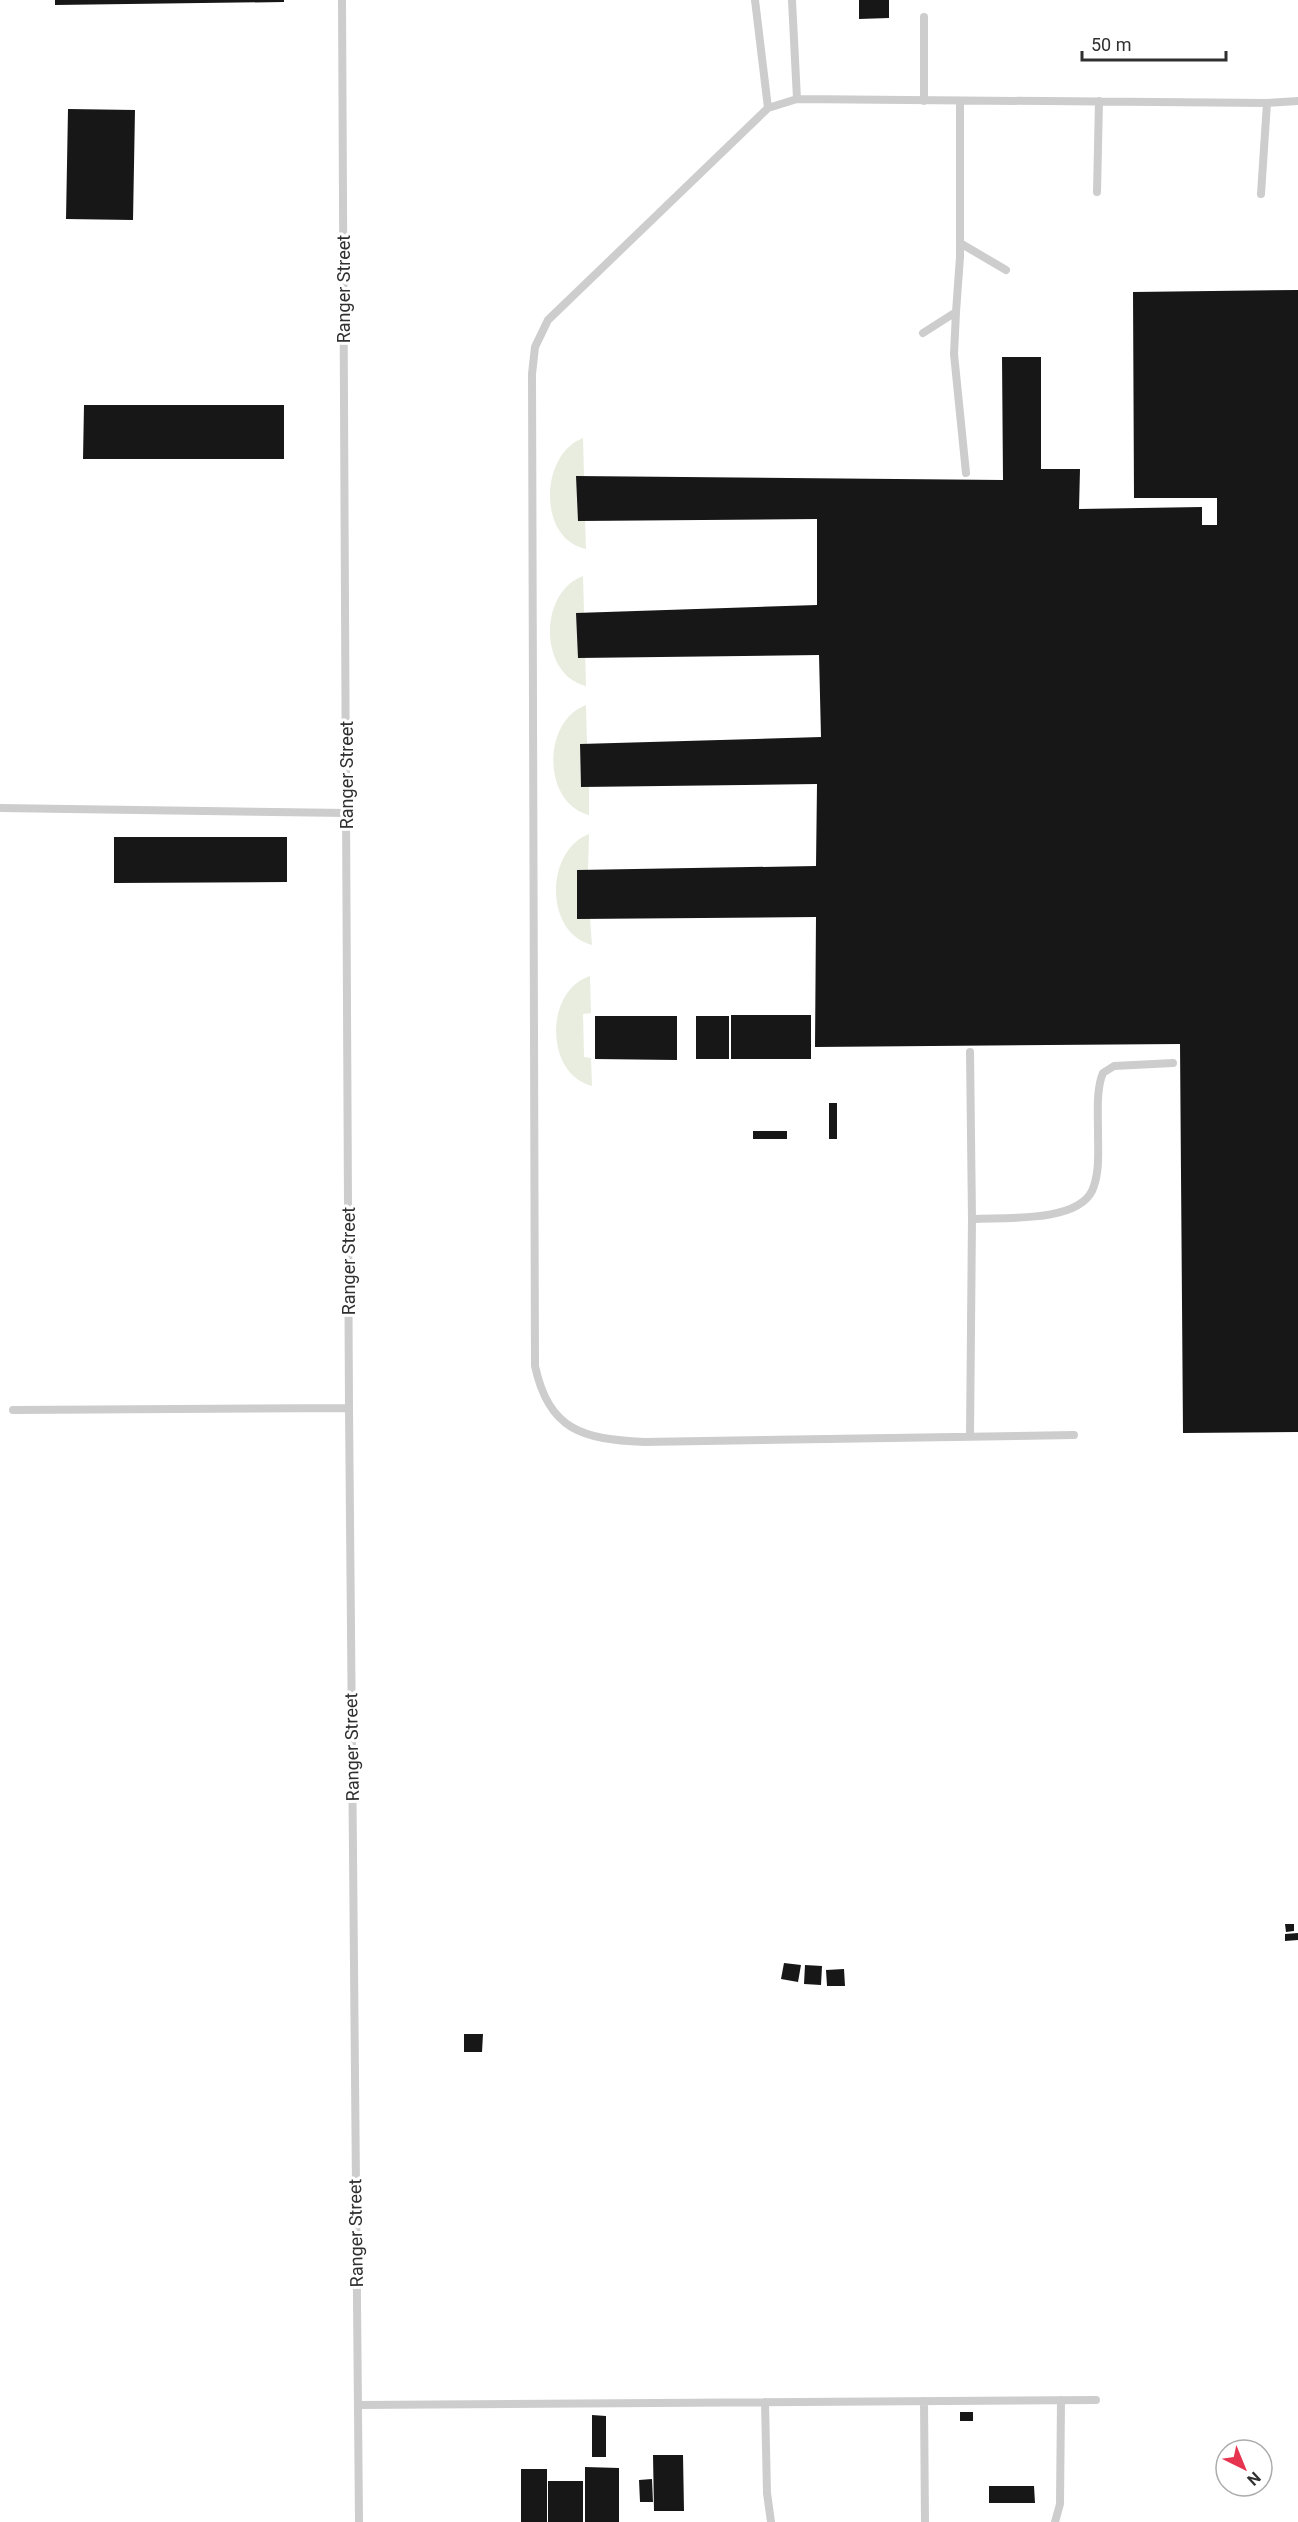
<svg xmlns="http://www.w3.org/2000/svg" width="1298" height="2522" font-family="Roboto,sans-serif">
  <style>
    .green { fill: #e8eddf }
    .building { fill: #171717 }
    .lines { fill: none; stroke-linecap: round; stroke-linejoin: round }
    .lane { stroke: #cdcdcd; stroke-width: 8 }
    .labels { text-anchor: middle; stroke-width: 6; stroke-linejoin: round; paint-order: stroke }
    .street-label { font-size: 18px; fill: #303030; stroke: #fff }
  </style>
  <rect width="100%" height="100%" fill="#fff"/>
  <!-- green -->
  <path class="green" d="M583 438 584 476H576L585 520 586 549C537 539 540 454 583 438Z
    M583 576 586 686C538 674 539 592 583 576Z
    M586 705 587 744 580 745 581 787H589V815C542 803 542 721 586 705Z
    M589 834 588 870 577 871V918H590L592 945C544 933 545 851 589 834Z
    M590 976 591 1013 583 1014 584 1057 591 1058 592 1086C544 1074 545 990 590 976Z"/>
  <!-- building -->
  <path class="building" d="M55 0H284V2L55 5Z
    M859 0H889V18L859 19Z
    M68 109 135 110 133 220 66 219Z
    M1298 290V1432L1183 1433 1180 1044 815 1047 816 917 577 919V870L816 866 817 784 581 787 580 744 821 737 819 655 578 658 576 613 817 605V519L578 521 576 476 1003 480 1002 357H1041V469H1080L1079 509 1202 507V525H1217V498H1134L1133 292Z
    M84 405H284V459H83Z
    M114 837H287V882L114 883Z
    M731 1015H811V1059H731Z
    M595 1016H677V1060L595 1059Z
    M696 1016H729V1059H696Z
    M829 1103H837V1139H829Z
    M753 1131H787V1139H753Z
    M1285 1924H1294V1931L1286 1932Z
    M1298 1933V1940L1285 1941V1934Z
    M784 1963 801 1965 798 1982 781 1979Z
    M805 1965 822 1966 821 1985 804 1984Z
    M844 1969 845 1986H827L826 1970Z
    M464 2034H483L482 2052H464Z
    M960 2412H973V2421H960Z
    M592 2415 606 2416V2457H592Z
    M653 2455H683L684 2511H654Z
    M585 2467 619 2468V2522H585Z
    M521 2469H547V2522H521Z
    M652 2479 653 2502H640L639 2480Z
    M548 2481H583V2522H548Z
    M989 2486H1034L1035 2503H989Z"/>
  <g class="lines">
    <!-- lane -->
    <path class="lane" d="M342 0 349 1408 359 2522
      M755 0 768 108
      M792 0 797 99
      M924 17V101
      M1097 192 1099 101
      M1261 194 1267 103
      M960 243 1006 270
      M956 312 954 354 966 473
      M923 333 956 312 960 257V102
      M0 808 347 813
      M970 1052 972 1219 970 1436
      M972 1219C1004 1217 1076 1223 1092 1191 1100 1173 1098 1151 1098 1132 1098 1114 1096 1089 1103 1073L1114 1066 1173 1063
      M13 1410 349 1408
      M1074 1435 644 1442C583 1439 549 1431 535 1366L532 374 535 347 548 320 768 108 797 99 1267 103 1298 101
      M924 2401 925 2522
      M765 2402 767 2493 771 2522
      M358 2405 1096 2400
      M1055 2522 1060 2504 1061 2400"/>
  </g>
  <g class="labels">
    <!-- street labels -->
    <g class="street-label">
      <text transform="translate(344 289) rotate(-90)" y="6">Ranger Street</text>
      <text transform="translate(347 775) rotate(-90)" y="6">Ranger Street</text>
      <text transform="translate(349 1261) rotate(-90)" y="6">Ranger Street</text>
      <text transform="translate(352 1747) rotate(-91)" y="6">Ranger Street</text>
      <text transform="translate(356 2233) rotate(-91)" y="6">Ranger Street</text>
    </g>
  </g>
  <!-- north arrow -->
  <g transform="translate(1244 2468) rotate(137)"><circle r="28" fill="#ffffff" stroke="#acacac" stroke-width="1.5"/>
  <path d="M0-4.5L10 22L0 15L-10 22Z" fill="#e63450"/>
  <text y="-9" font-size="16" font-weight="bold" text-anchor="middle" fill="#303030">N</text>
  </g>
  <!-- scale -->
  <path d="M1082 51v9h144v-9" fill="none" stroke="#303030" stroke-width="3"/>
  <text x="1091" y="51" font-size="18" fill="#303030" stroke="#ffffff" stroke-width="4.5" paint-order="stroke">50 m</text>
</svg>
